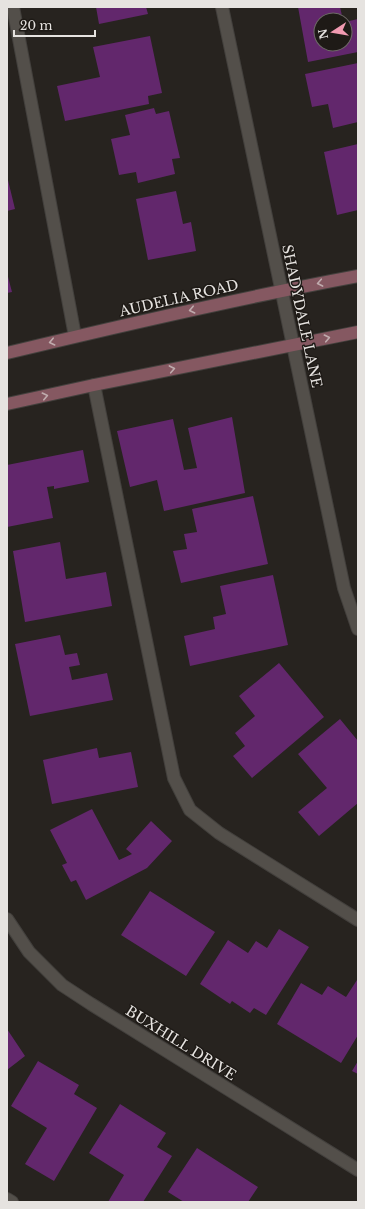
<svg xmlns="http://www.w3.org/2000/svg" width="365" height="1209" font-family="'Libre Baskerville',serif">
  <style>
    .building { fill: #62276c }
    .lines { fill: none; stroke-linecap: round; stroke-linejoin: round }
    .service-casing { stroke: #43403d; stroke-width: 14 }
    .minor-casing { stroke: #43403d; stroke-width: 14 }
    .secondary-casing { stroke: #43403d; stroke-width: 14 }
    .service { stroke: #534f4a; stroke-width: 12 }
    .minor { stroke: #534f4a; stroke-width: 12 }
    .secondary { stroke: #855861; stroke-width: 12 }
    .oneway { stroke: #bfabad }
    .labels { text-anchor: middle; stroke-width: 3; stroke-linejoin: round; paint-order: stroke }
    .street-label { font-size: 14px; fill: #e6e3e0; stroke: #1e1a16 }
  </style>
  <rect width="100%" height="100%" fill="#27231f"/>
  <!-- building -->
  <path class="building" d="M96 7H146L148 14 99 24Z
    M298 7H340L343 20H321V44H345V22L358 19V52L308 62Z
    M150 36 162 93 148 96 149 104 65 121 57 86 100 77 93 47Z
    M358 63V122L333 128 328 104 312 107 305 74Z
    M154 108 156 114 169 111 180 158 172 159 175 174 138 183 136 172 119 175 111 139 130 135 125 115Z
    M358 144V210L337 215 324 152Z
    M7 176 15 209 7 211Z
    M176 191 183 224 191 222 196 251 148 260 136 199Z
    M7 273 12 292 7 293Z
    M232 417 245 493 164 511 157 480 130 487 117 431 173 419 184 470 197 468 188 428Z
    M83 450 89 482 54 489V486L47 487 53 518 7 527V465Z
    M253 496 268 564 181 583 173 551 187 549 184 534 197 532 192 509Z
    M60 542 66 579 106 572 112 606 25 622 13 551Z
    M273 575 288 645 190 666 184 636 215 629 213 617 226 614 220 586Z
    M60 635 65 655 77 653 80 665 69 667 72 680 107 673 113 700 30 716 15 644Z
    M279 663 324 717 252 778 233 756 245 746 235 733 255 716 239 696Z
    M340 719 358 741V803L319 836 298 812 327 788 298 754Z
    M97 748 99 758 131 752 138 787 52 804 43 760Z
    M92 809 119 860 132 854 126 849 151 821 172 841 147 868 86 900 76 880 71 882 62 865 67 863 50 830Z
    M150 891 215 932 186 976 121 935Z
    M279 929 309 947 266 1015 254 1008 250 1013 232 1001 230 1004 200 984 228 940 248 953 256 941 267 948Z
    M357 980H358V1035L341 1063 277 1024 301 983 322 995 328 986 346 997Z
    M7 1029 25 1056 7 1070Z
    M38 1061 79 1085 74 1094 97 1108 54 1181 25 1164 47 1128 11 1106Z
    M358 1061V1074L352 1071Z
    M120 1104 166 1133 157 1147 172 1156 143 1202H108L124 1175 89 1153Z
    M197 1148 258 1187 248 1202H184L168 1192Z"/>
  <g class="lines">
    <defs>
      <path id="service" d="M13 7 75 336
        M94 385 174 778 190 810 219 833 358 920
        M7 1199 12 1202"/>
      <path id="minor" d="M222 7 344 588 358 629
        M7 919 29 952 62 985 91 1004 358 1170"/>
      <path id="secondary" d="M7 353C123 325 240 298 358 276
        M7 404 94 385 358 332"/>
    </defs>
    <!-- service casing -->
    <use href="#service" class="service-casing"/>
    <!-- minor casing -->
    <use href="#minor" class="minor-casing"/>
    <!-- secondary casing -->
    <use href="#secondary" class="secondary-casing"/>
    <!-- service -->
    <use href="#service" class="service"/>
    <!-- minor -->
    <use href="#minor" class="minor"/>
    <!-- secondary -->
    <use href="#secondary" class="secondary"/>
  </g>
  <!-- one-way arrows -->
  <defs><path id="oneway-chevron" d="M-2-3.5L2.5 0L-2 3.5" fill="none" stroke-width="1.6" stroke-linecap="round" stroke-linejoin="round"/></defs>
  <g class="oneway">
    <use href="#oneway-chevron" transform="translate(320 283) rotate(169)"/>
    <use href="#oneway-chevron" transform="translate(192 310) rotate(167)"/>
    <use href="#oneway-chevron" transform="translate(327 338) rotate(-12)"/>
    <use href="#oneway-chevron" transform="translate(52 342) rotate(167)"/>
    <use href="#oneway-chevron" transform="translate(172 369) rotate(-11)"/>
    <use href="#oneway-chevron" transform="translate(45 396) rotate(-13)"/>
  </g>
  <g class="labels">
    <!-- street labels -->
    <g class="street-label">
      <text transform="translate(179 298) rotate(-13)" y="5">AUDELIA ROAD</text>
      <text transform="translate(302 316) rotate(78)" y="5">SHADYDALE LANE</text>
      <text transform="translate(181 1043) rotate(32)" y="5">BUXHILL DRIVE</text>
    </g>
  </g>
  <!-- border -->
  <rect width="365" height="1209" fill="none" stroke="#e6e3e0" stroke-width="16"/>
  <!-- north arrow -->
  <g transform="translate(333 32) rotate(258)"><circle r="19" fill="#1e1a16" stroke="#6e6a67"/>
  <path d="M0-3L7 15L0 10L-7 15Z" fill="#f19ab1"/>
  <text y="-6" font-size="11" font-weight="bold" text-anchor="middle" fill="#e6e3e0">N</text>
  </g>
  <!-- scale -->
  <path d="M14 30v6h81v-6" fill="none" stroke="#e6e3e0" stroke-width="2"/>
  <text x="20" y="30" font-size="12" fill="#e6e3e0" stroke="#1e1a16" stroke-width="3" paint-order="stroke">20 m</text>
</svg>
